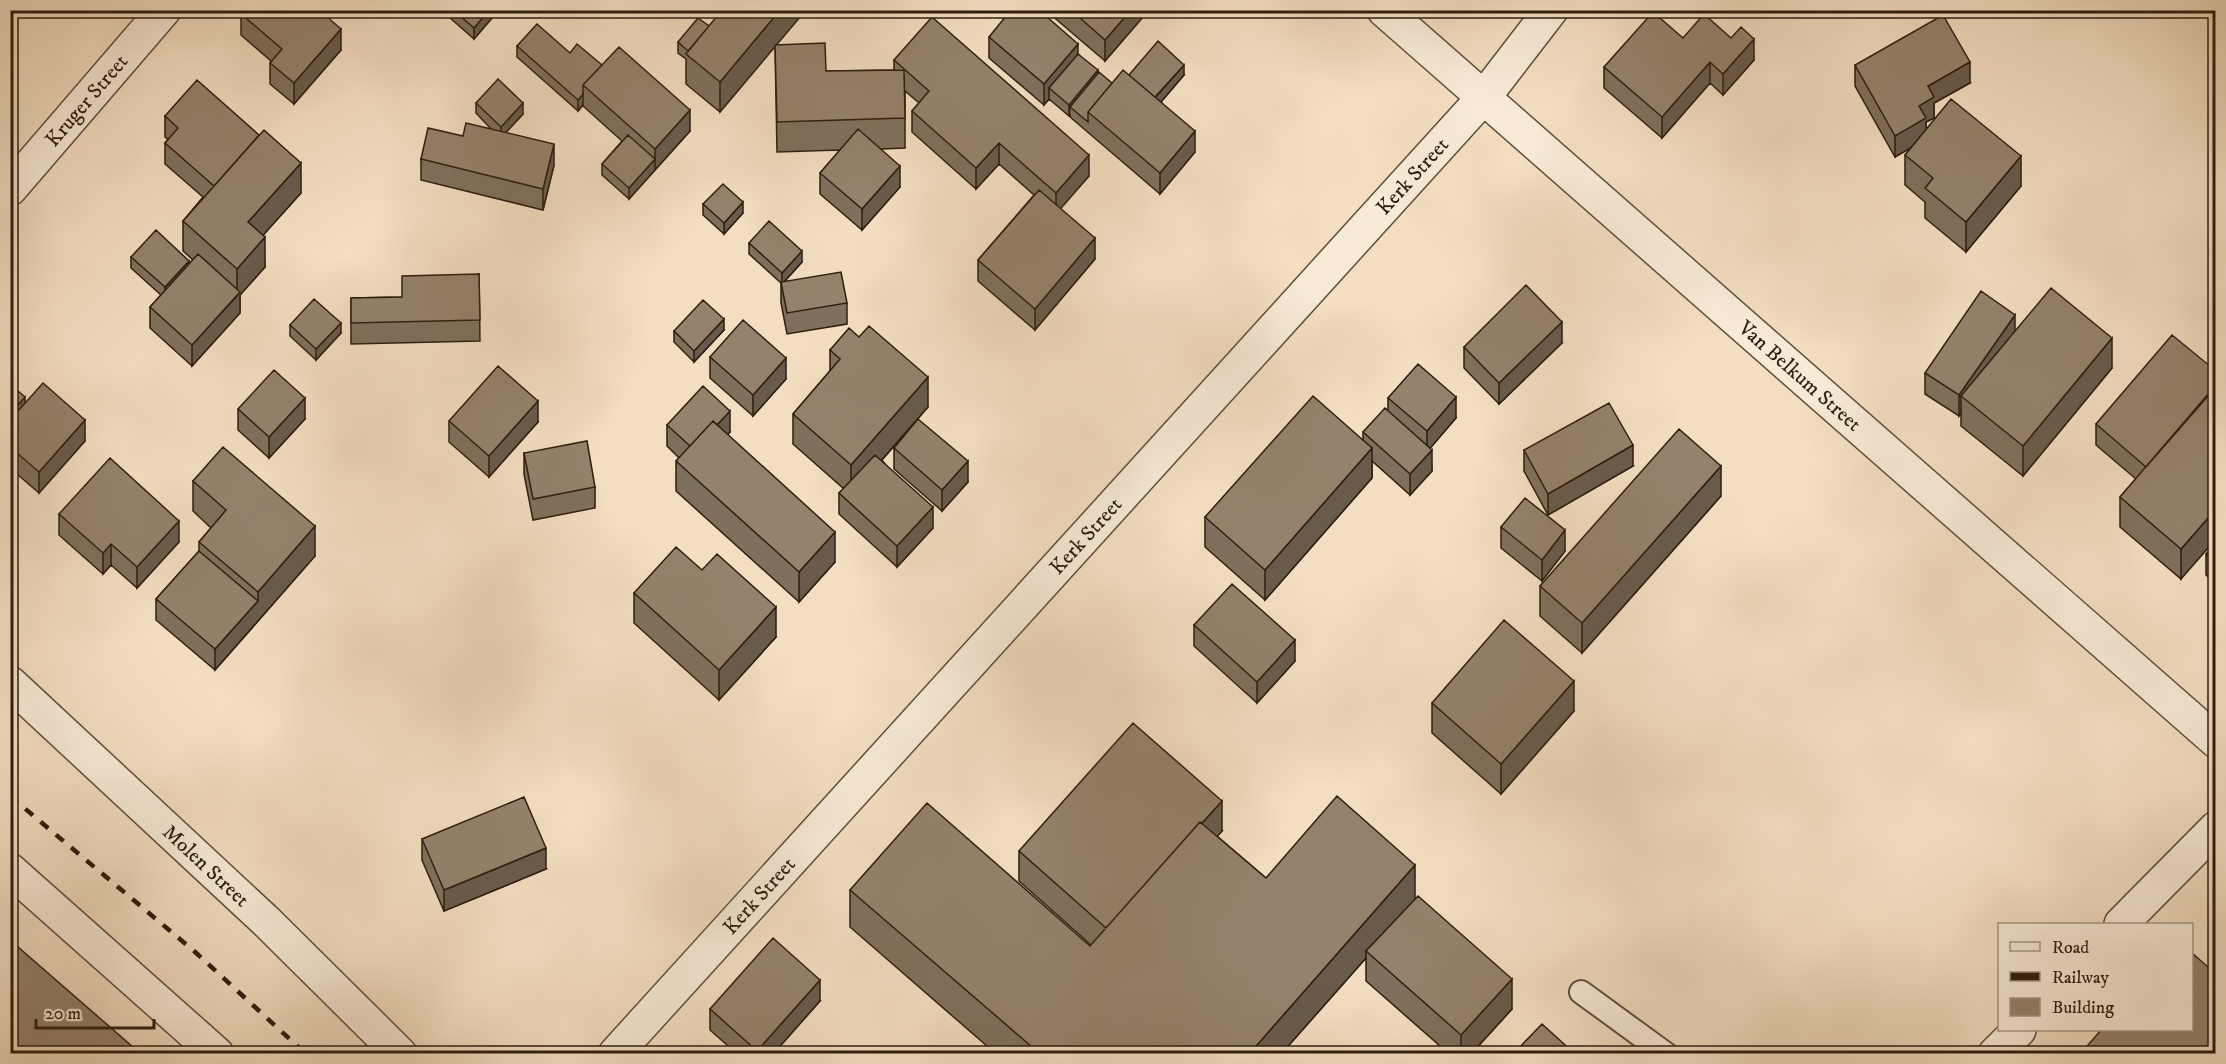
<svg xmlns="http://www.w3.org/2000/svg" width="2226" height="1064" font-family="'IM FELL DW Pica',serif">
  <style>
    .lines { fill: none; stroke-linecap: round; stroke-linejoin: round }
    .service-casing { stroke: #5e4e3c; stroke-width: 26 }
    .minor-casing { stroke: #5e4e3c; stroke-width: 36 }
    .tertiary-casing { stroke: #5e4e3c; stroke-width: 36 }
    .service { stroke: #f7ead7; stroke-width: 22 }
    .minor { stroke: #f7ead7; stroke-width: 33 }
    .tertiary { stroke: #f7ead7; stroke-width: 33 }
    .rail { stroke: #2d1e0f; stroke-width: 4.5; stroke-dasharray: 10 10; stroke-linecap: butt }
    .wall { fill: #7f705d; stroke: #2d1e0f; stroke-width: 1.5 }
    .shaded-wall { fill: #685b4c; stroke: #2d1e0f; stroke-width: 1.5 }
    .building { fill: #94826c; stroke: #2d1e0f; stroke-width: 1.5 }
    .labels { text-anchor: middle; stroke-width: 5; stroke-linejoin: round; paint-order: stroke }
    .street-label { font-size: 21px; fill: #2d1e0f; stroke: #f7ead7 }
  </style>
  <rect width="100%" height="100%" fill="#f3dec1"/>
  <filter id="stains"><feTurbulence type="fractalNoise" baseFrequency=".00333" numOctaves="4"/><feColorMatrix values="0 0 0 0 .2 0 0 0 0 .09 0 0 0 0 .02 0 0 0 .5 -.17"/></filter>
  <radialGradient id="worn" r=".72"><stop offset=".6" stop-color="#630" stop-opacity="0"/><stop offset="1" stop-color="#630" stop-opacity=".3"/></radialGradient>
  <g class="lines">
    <defs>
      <path id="service" d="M1581 992 1666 1054"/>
      <g id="minor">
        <path id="s1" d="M1384 10 2216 741"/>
        <path id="s2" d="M10 189 164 10"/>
        <path d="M10 870 217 1054"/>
        <path d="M2121 924 2216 828"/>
        <path id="s3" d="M615 1054 1484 97 1551 10"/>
        <path d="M1995 1054 2019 1030"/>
      </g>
      <g id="tertiary">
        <path id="s4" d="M10 683 267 922 400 1054"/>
      </g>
    </defs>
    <!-- service casing -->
    <use href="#service" class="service-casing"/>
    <!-- minor casing -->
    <use href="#minor" class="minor-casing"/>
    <!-- tertiary casing -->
    <use href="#tertiary" class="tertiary-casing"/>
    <!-- service -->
    <use href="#service" class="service"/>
    <!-- minor -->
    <use href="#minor" class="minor"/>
    <!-- tertiary -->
    <use href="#tertiary" class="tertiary"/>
    <!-- rail -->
    <path class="rail" d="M10 796 194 951 306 1054"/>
  </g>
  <!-- wall -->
  <path class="wall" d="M441 10H499L474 39Z
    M1050 10H1149L1105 61 1050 14Z
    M241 14 341 50 294 104 270 84V63L271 61 241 35Z
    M989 37 1078 54 1098 73 1112 83 1129 75H1184L1161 102 1195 152 1160 194 1070 117V115L1069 116 1049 99 1044 105 989 58Z
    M1683 38 1754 60 1723 95 1710 83 1662 138 1604 88V67Z
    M678 42 777 45 826 71 894 70V60L1089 176 1060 208 1095 259 1035 330 978 281V260L1034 195 999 164 976 189 912 132V111L919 103 905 91V148L881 149 900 187 862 230 820 194V173L840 150 777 152 775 46 720 112 686 84V59L678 53Z
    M517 46 570 53 602 65 690 131 629 199 602 175V164L622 141 583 106V105L578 111 517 57Z
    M1855 65 1970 83 1934 103V118L1926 122V130L2021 186 1966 252 1925 218V202L1905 185V155L1912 147 1895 157 1855 86Z
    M476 103 523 114 505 133 554 165 543 210 421 180V159L463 136 492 130 476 113Z
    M165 116 301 193 263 235 265 267 240 295V313L192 366 150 328V307L161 295 131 268V257L189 264 193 260 183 251V221L203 197 165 164V143L168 139 165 137Z
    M703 204 743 213 724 234 703 215Z
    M749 243 802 262 785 281 847 303V324L787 334 781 303V283L749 254Z
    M479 274 480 341 351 344V298L402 297Z
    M290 325 341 333 316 360 290 336Z
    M724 330 694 362 674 342V331Z
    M2015 332 2112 368 2023 476 1961 426V413L1959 416 1925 394V373Z
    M1562 343 1499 404 1464 368V347Z
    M830 350 928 407 882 460 933 528 897 567 839 514V493L844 489 793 444V414L830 371Z
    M710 357 786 379 753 416 710 378Z
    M2216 371 2181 579 2120 527V497L2136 479 2096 445V424Z
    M10 384 25 404 85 441 39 493 10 468Z
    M1388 398 1456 418 1430 448 1432 471 1410 495 1372 461V478L1265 600 1205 547V517L1363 440V432L1388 411Z
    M238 409 305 419 269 458 238 430Z
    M449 421 538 422 489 477 449 442Z
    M667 425 730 432 727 435 835 562 799 602 676 491V461L679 458 667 446Z
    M894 448 968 482 942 511 894 469Z
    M1524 450 1633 466 1548 515 1524 471Z
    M524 453 595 487V508L533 520 524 474Z
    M193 481 315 556 215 670 156 620V599L199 551V542L211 528 193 511Z
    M1721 496 1582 653 1540 616V586Z
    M59 514 179 542 137 588 111 565 103 574 59 535Z
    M1501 527 1565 551 1542 581 1501 548Z
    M2216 544V584L2206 575V554Z
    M634 593 776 637 719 700 634 623Z
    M1194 625 1295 661 1257 703 1194 646Z
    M1432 703 1574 711 1501 794 1432 733Z
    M1222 831 1217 836 1266 878 1415 900 1512 1009 1472 1053H1448L1366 981V958L1282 1053H995L850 927V890L1090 946 1091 945 1019 881V851Z
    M422 839 546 869 444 911 422 860Z
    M820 1001 774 1053H736L710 1030V1009Z"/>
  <!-- shaded-wall -->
  <path class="shaded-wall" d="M489 10H499L474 39V28Z
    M780 10H806L720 112V82Z
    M1131 10H1149L1105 61V40Z
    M341 29V50L294 104V83Z
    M1754 39V60L1723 95V74Z
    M1078 44V65L1049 88V99L1044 105V84Z
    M1710 62V83L1662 138V117Z
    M1970 62V83L1934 103V118L1926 122V139L1895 157V136L1928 86Z
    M1184 65V75L1154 110V99Z
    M1098 70V81L1070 107 1069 116V105Z
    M583 94V105L578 111V100Z
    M523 103V114L501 138V127Z
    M690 110V131L655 170V149Z
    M1195 131V152L1160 194V173Z
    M999 143V164L976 189V168Z
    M554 144V165L543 210V189Z
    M1089 155V176L1056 214V193Z
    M2021 156V186L1966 252V222Z
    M655 159V170L629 199V188Z
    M301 163V193L248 252V222Z
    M900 166V187L862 230V209Z
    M743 202V213L724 234V223Z
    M265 237V267L240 295V313L192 366V345L237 296V269Z
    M1095 238V259L1035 330V309Z
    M802 251V262L782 284V273Z
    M189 261V271L165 298V287Z
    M2015 315V336L1961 396V413L1959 416V395Z
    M724 319V330L694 362V351Z
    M1562 322V343L1499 404V383Z
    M341 323V333L316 360V349Z
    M2112 338V368L2023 476V446Z
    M786 358V379L753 416V395Z
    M928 377V407L851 495V465Z
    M25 397V418L10 435V414Z
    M1456 397V418L1427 452V431Z
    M305 398V419L269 458V437Z
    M538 401V422L489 477V456Z
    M730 411V432L694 471V450Z
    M85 420V441L39 493V472Z
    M1633 445V466L1548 515V494Z
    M1372 448V478L1265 600V570Z
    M1432 450V471L1410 495V474Z
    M968 461V482L942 511V490Z
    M1721 466V496L1582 653V623Z
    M933 507V528L897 567V546Z
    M2216 509V539L2181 579V549Z
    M179 521V542L137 588V567Z
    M315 526V556L215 670V649L258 601V592Z
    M1565 530V551L1542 581V560Z
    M835 532V562L799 602V572Z
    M111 544V565L103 574V553Z
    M776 607V637L719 700V670Z
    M1295 640V661L1257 703V682Z
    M1574 681V711L1501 794V764Z
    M1222 801V831L1108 959V929Z
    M546 848V869L444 911V890Z
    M1415 865V902L1366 951V958L1282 1053H1250Z
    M1512 979V1009L1472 1053H1461V1035Z
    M820 980V1001L774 1053H757V1051Z
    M134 1048V1053H128Z"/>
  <!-- building -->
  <path class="building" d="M244 10H319L341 29 294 83 270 63 282 49 241 14Z
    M453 10H489L474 28Z
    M722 10H780L720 82 686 54Z
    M1011 10H1039L1078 44 1044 84 989 37Z
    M1071 10H1131L1105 40Z
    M1653 12 1683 38 1704 14 1731 38 1741 27 1754 39 1723 74 1710 62 1662 117 1604 67Z
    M1943 15 1970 62 1928 86 1934 97 1919 106 1926 118 1895 136 1855 65Z
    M932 17 1089 155 1056 193 999 143 976 168 912 111 929 91 894 60Z
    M698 18 709 26 688 51 678 42Z
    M537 24 570 53 577 44 602 65 583 85V94L578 100 517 46Z
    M1158 41 1184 65 1155 97 1129 75Z
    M825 43 826 71 904 70 905 118 777 122 775 45Z
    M619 47 690 110 655 149 583 85Z
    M1078 54 1098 70 1069 105 1049 88Z
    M1123 70 1195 131 1160 173 1088 112Z
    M1099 72 1112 83 1088 112V122L1070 107Z
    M498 79 523 103 501 127 476 103Z
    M197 80 259 135 214 186 165 143 178 128 165 116Z
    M1951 99 2021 156 1966 222 1925 188 1933 178 1905 155Z
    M466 123 554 144 543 189 421 159 428 128 463 136Z
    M858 129 900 166 862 209 820 173Z
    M264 130 301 163 248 222 265 237 237 269 183 221Z
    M628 135 655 159 629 188 602 164Z
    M723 184 743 202 724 223 703 204Z
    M1039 190 1095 238 1035 309 978 260Z
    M769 221 802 251 782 273 749 243Z
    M156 230 189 261 165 287 131 257Z
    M198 254 240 292 192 345 150 307Z
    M841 272 847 303 787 313 781 282Z
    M479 274 480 320 351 323V298L402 297V276Z
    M1526 285 1562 322 1499 383 1464 347Z
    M2051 288 2112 338 2023 446 1961 396Z
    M1981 291 2015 315 1959 395 1925 373Z
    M314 299 341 323 316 349 290 325Z
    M703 300 724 319 694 351 674 331Z
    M743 320 786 358 753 395 710 357Z
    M869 326 928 377 851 465 793 414 840 359 830 350 849 328 859 337Z
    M2172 335 2216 371V387L2146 467 2096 424Z
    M1418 364 1456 397 1427 431 1388 398Z
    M498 366 538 401 489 456 449 421Z
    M274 370 305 398 269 437 238 409Z
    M43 383 85 420 39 472 10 447V420Z
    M10 384 25 397 10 414Z
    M703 386 730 411 717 425 713 421 690 446 667 425Z
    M2215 386 2216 509 2181 549 2120 497Z
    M1313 396 1372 448 1265 570 1205 517Z
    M1609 403 1633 445 1548 494 1524 450Z
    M1385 408 1432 450 1410 474 1363 432Z
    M918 419 968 461 942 490 894 448Z
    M713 421 835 532 799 572 676 461Z
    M1679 429 1721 466 1582 623 1540 586Z
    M587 441 595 487 533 499 524 453Z
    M223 447 315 526 258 592 199 542 226 510 193 481Z
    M875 455 933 507 897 546 839 493Z
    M110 458 179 521 137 567 111 544 103 553 59 514Z
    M1525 498 1565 530 1542 560 1501 527Z
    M2216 544V563L2206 554Z
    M676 547 702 570 717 554 776 607 719 670 634 593Z
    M199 551 258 601 215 649 156 599Z
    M1232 584 1295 640 1257 682 1194 625Z
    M1504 620 1574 681 1501 764 1432 703Z
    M1133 723 1222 801 1202 823 1200 822 1106 928 1019 851Z
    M1337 796 1415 865 1250 1053H1039L850 890 927 803 1090 946 1200 822 1266 878Z
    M524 797 546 848 444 890 422 839Z
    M1418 896 1512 979 1461 1035 1366 951Z
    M773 938 820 980 757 1051 710 1009Z
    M10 940 134 1048 128 1053H10Z
    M2192 953 2216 974V1053H2081L2102 1029H2192Z
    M1542 1024 1574 1053H1514Z"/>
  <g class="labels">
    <!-- street labels -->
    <g class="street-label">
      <text dy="7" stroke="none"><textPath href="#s2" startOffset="117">Kruger Street</textPath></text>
      <text dy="7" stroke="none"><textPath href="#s3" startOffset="1186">Kerk Street</textPath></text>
      <text dy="7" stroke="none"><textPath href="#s1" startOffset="554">Van Belkum Street</textPath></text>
      <text dy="7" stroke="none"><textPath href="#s3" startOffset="700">Kerk Street</textPath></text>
      <text dy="7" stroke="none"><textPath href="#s4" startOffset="268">Molen Street</textPath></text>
      <text dy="7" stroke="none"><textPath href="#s3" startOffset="214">Kerk Street</textPath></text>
    </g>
  </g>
  <!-- margin -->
  <rect width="2226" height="1064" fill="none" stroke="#f3dec1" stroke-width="36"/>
  <rect x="12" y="12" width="2202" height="1040" fill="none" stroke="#2d1e0f" stroke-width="3"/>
  <rect x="18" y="18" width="2190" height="1028" fill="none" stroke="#2d1e0f" stroke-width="1.5"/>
  <!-- legend -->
  <rect x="1998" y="923" width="195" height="108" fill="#f7ead7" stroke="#a69887" stroke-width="1.5"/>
  <rect x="2010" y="942" width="30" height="9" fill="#f7ead7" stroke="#a69887" stroke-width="1.5"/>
  <text x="2052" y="953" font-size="18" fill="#2d1e0f">Road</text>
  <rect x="2010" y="972" width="30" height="9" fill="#2d1e0f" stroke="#a69887" stroke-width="1.5"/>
  <text x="2052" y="983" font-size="18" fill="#2d1e0f">Railway</text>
  <rect x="2010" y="998" width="30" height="18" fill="#94826c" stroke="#a69887" stroke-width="1.5"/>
  <text x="2052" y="1013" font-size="18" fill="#2d1e0f">Building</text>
  <!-- scale -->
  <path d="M36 1019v9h118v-9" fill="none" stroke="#2d1e0f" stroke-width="3"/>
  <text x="45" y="1019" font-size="18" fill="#2d1e0f" stroke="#f7ead7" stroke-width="4.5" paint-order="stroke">20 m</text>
  <rect width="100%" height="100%" filter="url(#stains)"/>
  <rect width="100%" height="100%" fill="url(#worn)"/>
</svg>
